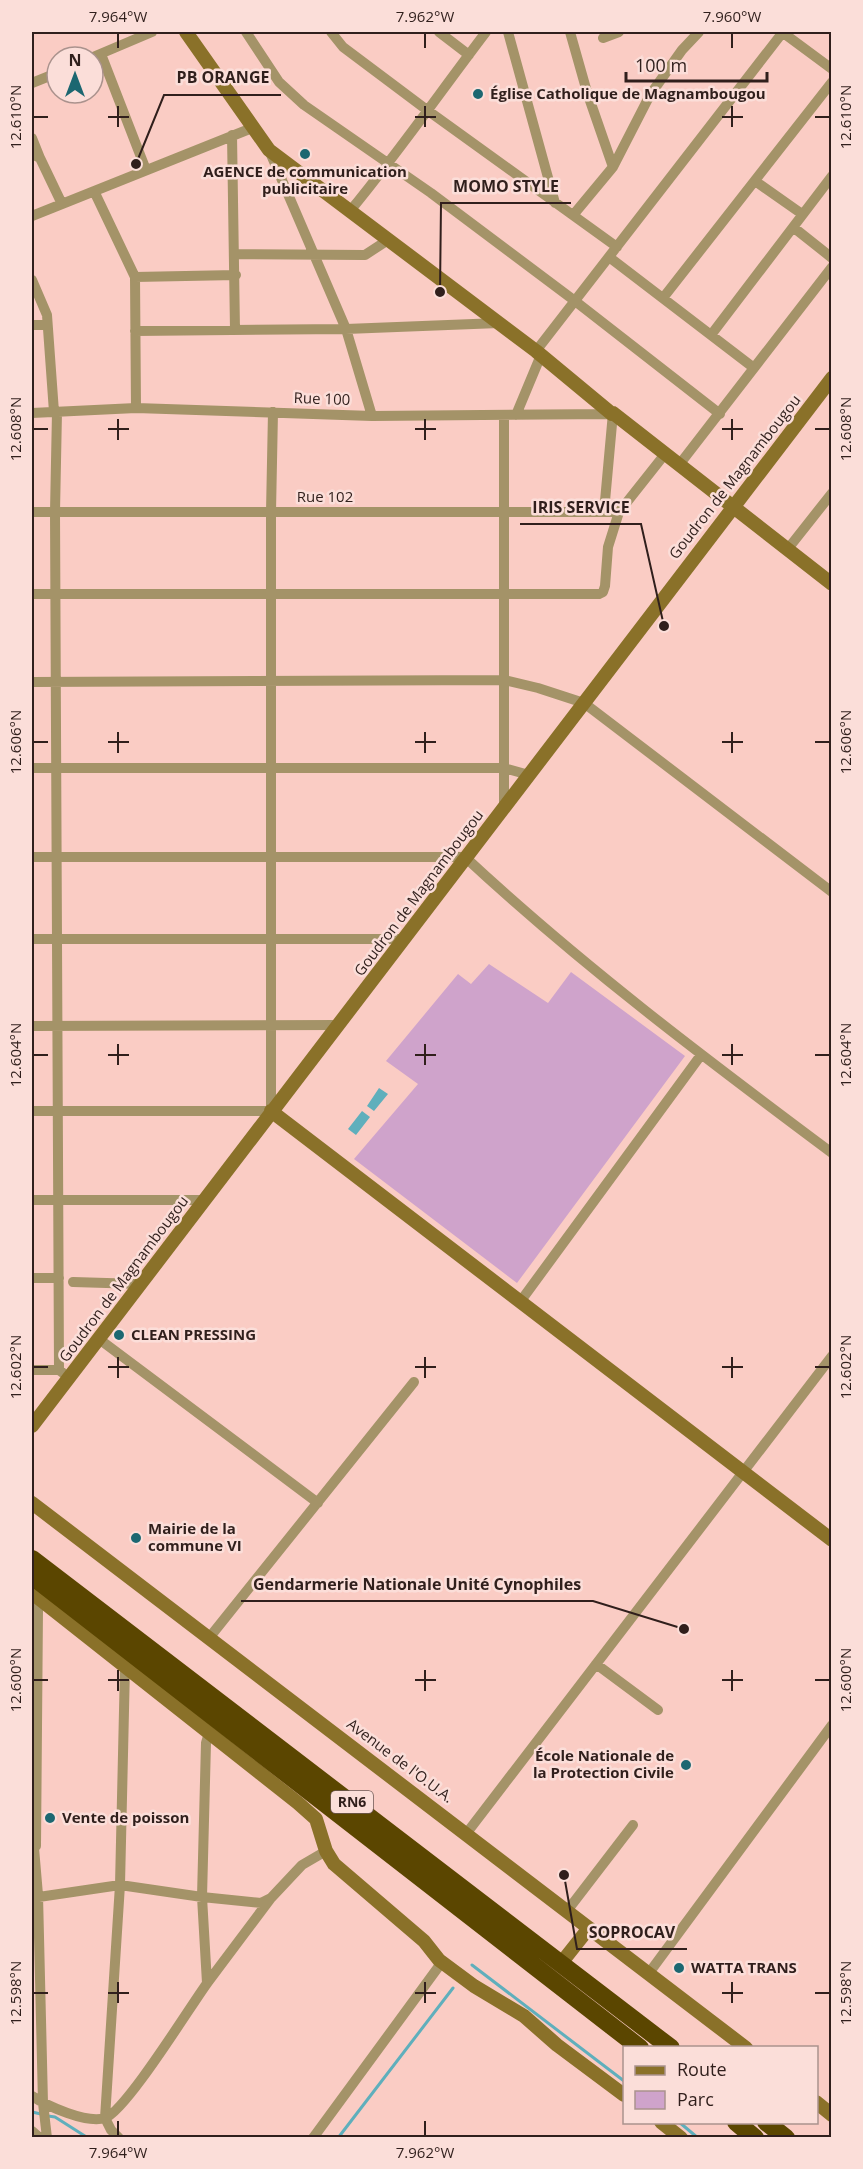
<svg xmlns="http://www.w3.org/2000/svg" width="863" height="2169" font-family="'Open Sans',sans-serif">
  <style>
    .green { fill: #cfa3cb }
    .water { fill: #5fafbc }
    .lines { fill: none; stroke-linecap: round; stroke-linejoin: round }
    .stream { stroke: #5fafbc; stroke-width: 3 }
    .street { stroke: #a49368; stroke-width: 10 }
    .secondary { stroke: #8a7129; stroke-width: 14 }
    .highway { stroke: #5b4600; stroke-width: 18 }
    .ticks { fill: none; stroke: #301f1c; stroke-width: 2 }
    .poi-dot { fill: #1c6771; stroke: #fbded9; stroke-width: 2 }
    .labels { text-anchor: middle; stroke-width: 5; stroke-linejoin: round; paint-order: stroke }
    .shield { fill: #fbded9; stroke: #6d5855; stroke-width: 1.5 }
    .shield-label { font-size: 14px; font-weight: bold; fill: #301f1c }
    .poi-label { font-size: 15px; font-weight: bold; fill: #301f1c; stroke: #fbded9; text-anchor: start }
    .street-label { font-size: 15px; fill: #301f1c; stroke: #fbded9 }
    .leader { fill: none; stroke: #301f1c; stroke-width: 2 }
    .callout-dot { fill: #301f1c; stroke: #fbded9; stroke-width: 2 }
    .callout-label { font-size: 16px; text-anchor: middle; font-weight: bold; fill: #301f1c; stroke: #fbded9; stroke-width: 5; stroke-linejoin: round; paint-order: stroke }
    .neatline { fill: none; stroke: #301f1c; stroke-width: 2 }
    .ticks-label { font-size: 15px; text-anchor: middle; fill: #301f1c }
  </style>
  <rect width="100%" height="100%" fill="#faccc4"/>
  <!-- green -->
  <path class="green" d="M489 964 548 1003 571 972 685 1056 517 1283 354 1159 418 1084 386 1061 458 974 471 984Z"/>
  <!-- water -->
  <path class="water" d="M379 1088 388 1094 374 1111 367 1106Z
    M362 1111 370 1117 356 1135 348 1129Z"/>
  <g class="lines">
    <!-- stream -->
    <path class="stream" d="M472 1965 624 2081
      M32 2112 41 2114
      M48 2116 55 2117 88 2138
      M679 2122 698 2138
      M338 2138 453 1988"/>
    <!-- street -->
    <path class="street" d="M246 32 279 82 304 105 431 193 575 301 720 414
      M331 32 343 47 427 110 617 247
      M439 32 469 55
      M508 32 555 203
      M570 32 587 92 613 167
      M782 32 832 69
      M603 38 619 32
      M101 54 146 170
      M93 57 152 32
      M32 83 57 73
      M232 135 235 330
      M32 138 40 158
      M269 150 346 329 372 416
      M32 154 40 158 62 204
      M755 181 802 214
      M94 191 135 277 136 408
      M350 211C398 153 441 91 486 32
      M574 214 613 167 650 95 682 50 699 32
      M32 216 252 128
      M793 227 832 258
      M235 254 365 255 388 240
      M609 257 754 368
      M135 277 236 275
      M32 280 47 315 54 412
      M663 298 832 82
      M32 325H47
      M135 331 346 329 499 323
      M711 335 832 176
      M536 351 783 32
      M57 412 55 512 59 1370
      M32 413 136 408 372 416 612 414
      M504 415V806
      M516 415 541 355
      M679 465 832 267
      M32 512H619
      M604 512 613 413
      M787 550 832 493
      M32 594H599L603 592 605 586 608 547 619 512 665 454
      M32 682 504 680 538 688 584 703 832 892
      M32 768H504L529 775
      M32 857H465C580 964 706 1059 832 1153
      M32 939H405
      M32 1026 339 1025
      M32 1111H271V512L273 412
      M32 1200H203
      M32 1278H59
      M73 1282 140 1284
      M520 1302 701 1055
      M99 1339 318 1503
      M32 1370H59L63 1373
      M209 1638 414 1382
      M596 1664 658 1710
      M466 1834 832 1356
      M32 1846 34 1848 38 1895 43 2103 47 2138
      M34 1848 36 1846 38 1609 40 1600
      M32 1898 120 1885 202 1897 261 1903 271 1898 302 1865 326 1851
      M567 1911 633 1825
      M649 1973 832 1725
      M207 1983 202 1897 206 1743 209 1733
      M32 2096C47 2106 87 2124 105 2118 126 2111 191 2005 208 1982 229 1954 250 1926 271 1898
      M32 2131 40 2138
      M119 2138 111 2130 105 2118 120 1885 125 1667
      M313 2138 442 1962"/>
    <!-- secondary -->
    <path class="secondary" d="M186 32 269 150 536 351 612 414 613 413 832 584
      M271 1111 832 1540
      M32 1426 832 378
      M32 1503 746 2048
      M32 1593 298 1803 316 1819 326 1851 334 1864 424 1941 439 1960 474 1986 524 2016 557 2045 624 2095
      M562 1962 589 1928
      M816 2102 832 2115
      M661 2122 681 2138"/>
    <!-- highway -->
    <path class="highway" d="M32 1559 671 2048
      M32 1576 640 2048
      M736 2122 755 2138
      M766 2122 786 2138"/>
  </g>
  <!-- ticks -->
  <path class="ticks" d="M118 33V48M425 33V48M732 33V48M118 106V127M425 106V127M732 106V127M33 117H48M108 117H129M415 117H436M722 117H743M815 117H830M118 419V440M425 419V440M732 419V440M33 429H48M108 429H129M415 429H436M722 429H743M815 429H830M118 732V753M425 732V753M732 732V753M33 742H48M108 742H129M415 742H436M722 742H743M815 742H830M118 1044V1065M425 1044V1065M732 1044V1065M33 1055H48M108 1055H129M415 1055H436M722 1055H743M815 1055H830M118 1357V1378M425 1357V1378M732 1357V1378M33 1367H48M108 1367H129M415 1367H436M722 1367H743M815 1367H830M118 1670V1691M425 1670V1691M732 1670V1691M33 1680H48M108 1680H129M415 1680H436M722 1680H743M815 1680H830M118 1982V2003M425 1982V2003M732 1982V2003M33 1993H48M108 1993H129M415 1993H436M722 1993H743M815 1993H830M118 2121V2136M425 2121V2136"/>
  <!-- markers -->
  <g class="poi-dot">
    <circle cx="478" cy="94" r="6"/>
    <circle cx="305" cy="154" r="6"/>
    <circle cx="119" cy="1335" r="6"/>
    <circle cx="136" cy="1538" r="6"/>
    <circle cx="686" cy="1765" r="6"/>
    <circle cx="50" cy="1818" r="6"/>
    <circle cx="679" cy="1968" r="6"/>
  </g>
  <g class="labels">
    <!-- shield labels -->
    <rect class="shield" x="331" y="1791" width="42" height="22" rx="4.5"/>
    <g class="shield-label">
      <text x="352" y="1807">RN6</text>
    </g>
    <!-- poi labels -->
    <g class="poi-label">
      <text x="490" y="99">Église Catholique de Magnambougou</text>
      <text x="305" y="177" text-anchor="middle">AGENCE de communication<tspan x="305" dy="17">publicitaire</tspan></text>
      <text x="131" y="1340">CLEAN PRESSING</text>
      <text x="148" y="1534">Mairie de la<tspan x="148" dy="17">commune VI</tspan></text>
      <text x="674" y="1761" text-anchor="end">École Nationale de<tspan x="674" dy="17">la Protection Civile</tspan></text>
      <text x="62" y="1823">Vente de poisson</text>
      <text x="691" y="1973">WATTA TRANS</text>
    </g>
    <!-- street labels -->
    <g class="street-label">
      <text transform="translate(322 399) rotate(2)" y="5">Rue 100</text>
      <text transform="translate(735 477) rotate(-52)" y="5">Goudron de Magnambougou</text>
      <text x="325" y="502">Rue 102</text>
      <text transform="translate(419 893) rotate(-53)" y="5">Goudron de Magnambougou</text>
      <text transform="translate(124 1279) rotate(-53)" y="5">Goudron de Magnambougou</text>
      <text transform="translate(400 1761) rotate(37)" y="5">Avenue de l'O.U.A.</text>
    </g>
  </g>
  <!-- callouts -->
  <path class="leader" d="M136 164L164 95H281M440 292L441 203H571M664 626L641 524H520M684 1629L593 1601H241M564 1875L577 1949H687"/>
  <g class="callout-dot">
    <circle cx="136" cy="164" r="6"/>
    <circle cx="440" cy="292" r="6"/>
    <circle cx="664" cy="626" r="6"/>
    <circle cx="684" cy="1629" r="6"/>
    <circle cx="564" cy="1875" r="6"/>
  </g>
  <g class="callout-label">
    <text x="223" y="83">PB ORANGE</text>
    <text x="506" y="192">MOMO STYLE</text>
    <text x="581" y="513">IRIS SERVICE</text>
    <text x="417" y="1590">Gendarmerie Nationale Unité Cynophiles</text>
    <text x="632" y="1938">SOPROCAV</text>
  </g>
  <!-- border -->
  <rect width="863" height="2169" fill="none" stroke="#fbded9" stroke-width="66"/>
  <!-- legend -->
  <rect x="623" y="2046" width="195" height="78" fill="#fbded9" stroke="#aa928d" stroke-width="1.5"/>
  <rect x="635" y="2066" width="30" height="9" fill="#8a7129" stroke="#aa928d" stroke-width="1.5"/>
  <text x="677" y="2076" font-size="18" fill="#301f1c">Route</text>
  <rect x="635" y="2091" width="30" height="18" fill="#cfa3cb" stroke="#aa928d" stroke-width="1.5"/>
  <text x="677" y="2106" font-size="18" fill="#301f1c">Parc</text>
  <!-- north arrow -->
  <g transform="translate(75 75)"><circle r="28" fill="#fbded9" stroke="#aa928d" stroke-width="1.5"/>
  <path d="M0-4.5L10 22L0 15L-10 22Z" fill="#1c6771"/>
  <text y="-9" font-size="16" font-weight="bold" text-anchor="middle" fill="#301f1c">N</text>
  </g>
  <!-- scale -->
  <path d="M626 72v9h141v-9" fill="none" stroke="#301f1c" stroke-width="3"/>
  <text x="635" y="72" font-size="18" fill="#301f1c" stroke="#fbded9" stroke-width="4.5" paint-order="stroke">100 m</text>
  <rect x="33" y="33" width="797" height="2103" class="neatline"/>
  <g class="ticks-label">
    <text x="118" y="22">7.964°W</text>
    <text x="425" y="22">7.962°W</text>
    <text x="732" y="22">7.960°W</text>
    <text transform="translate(16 117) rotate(-90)" y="5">12.610°N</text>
    <text transform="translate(846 117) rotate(-90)" y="5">12.610°N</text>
    <text transform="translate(16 429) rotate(-90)" y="5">12.608°N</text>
    <text transform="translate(846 429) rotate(-90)" y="5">12.608°N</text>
    <text transform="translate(16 742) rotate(-90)" y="5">12.606°N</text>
    <text transform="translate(846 742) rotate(-90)" y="5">12.606°N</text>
    <text transform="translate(16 1055) rotate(-90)" y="5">12.604°N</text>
    <text transform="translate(846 1055) rotate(-90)" y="5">12.604°N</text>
    <text transform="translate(16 1367) rotate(-90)" y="5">12.602°N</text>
    <text transform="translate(846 1367) rotate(-90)" y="5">12.602°N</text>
    <text transform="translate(16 1680) rotate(-90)" y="5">12.600°N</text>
    <text transform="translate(846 1680) rotate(-90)" y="5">12.600°N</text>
    <text transform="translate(16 1993) rotate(-90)" y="5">12.598°N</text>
    <text transform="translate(846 1993) rotate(-90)" y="5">12.598°N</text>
    <text x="118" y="2158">7.964°W</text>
    <text x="425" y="2158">7.962°W</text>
  </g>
</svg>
